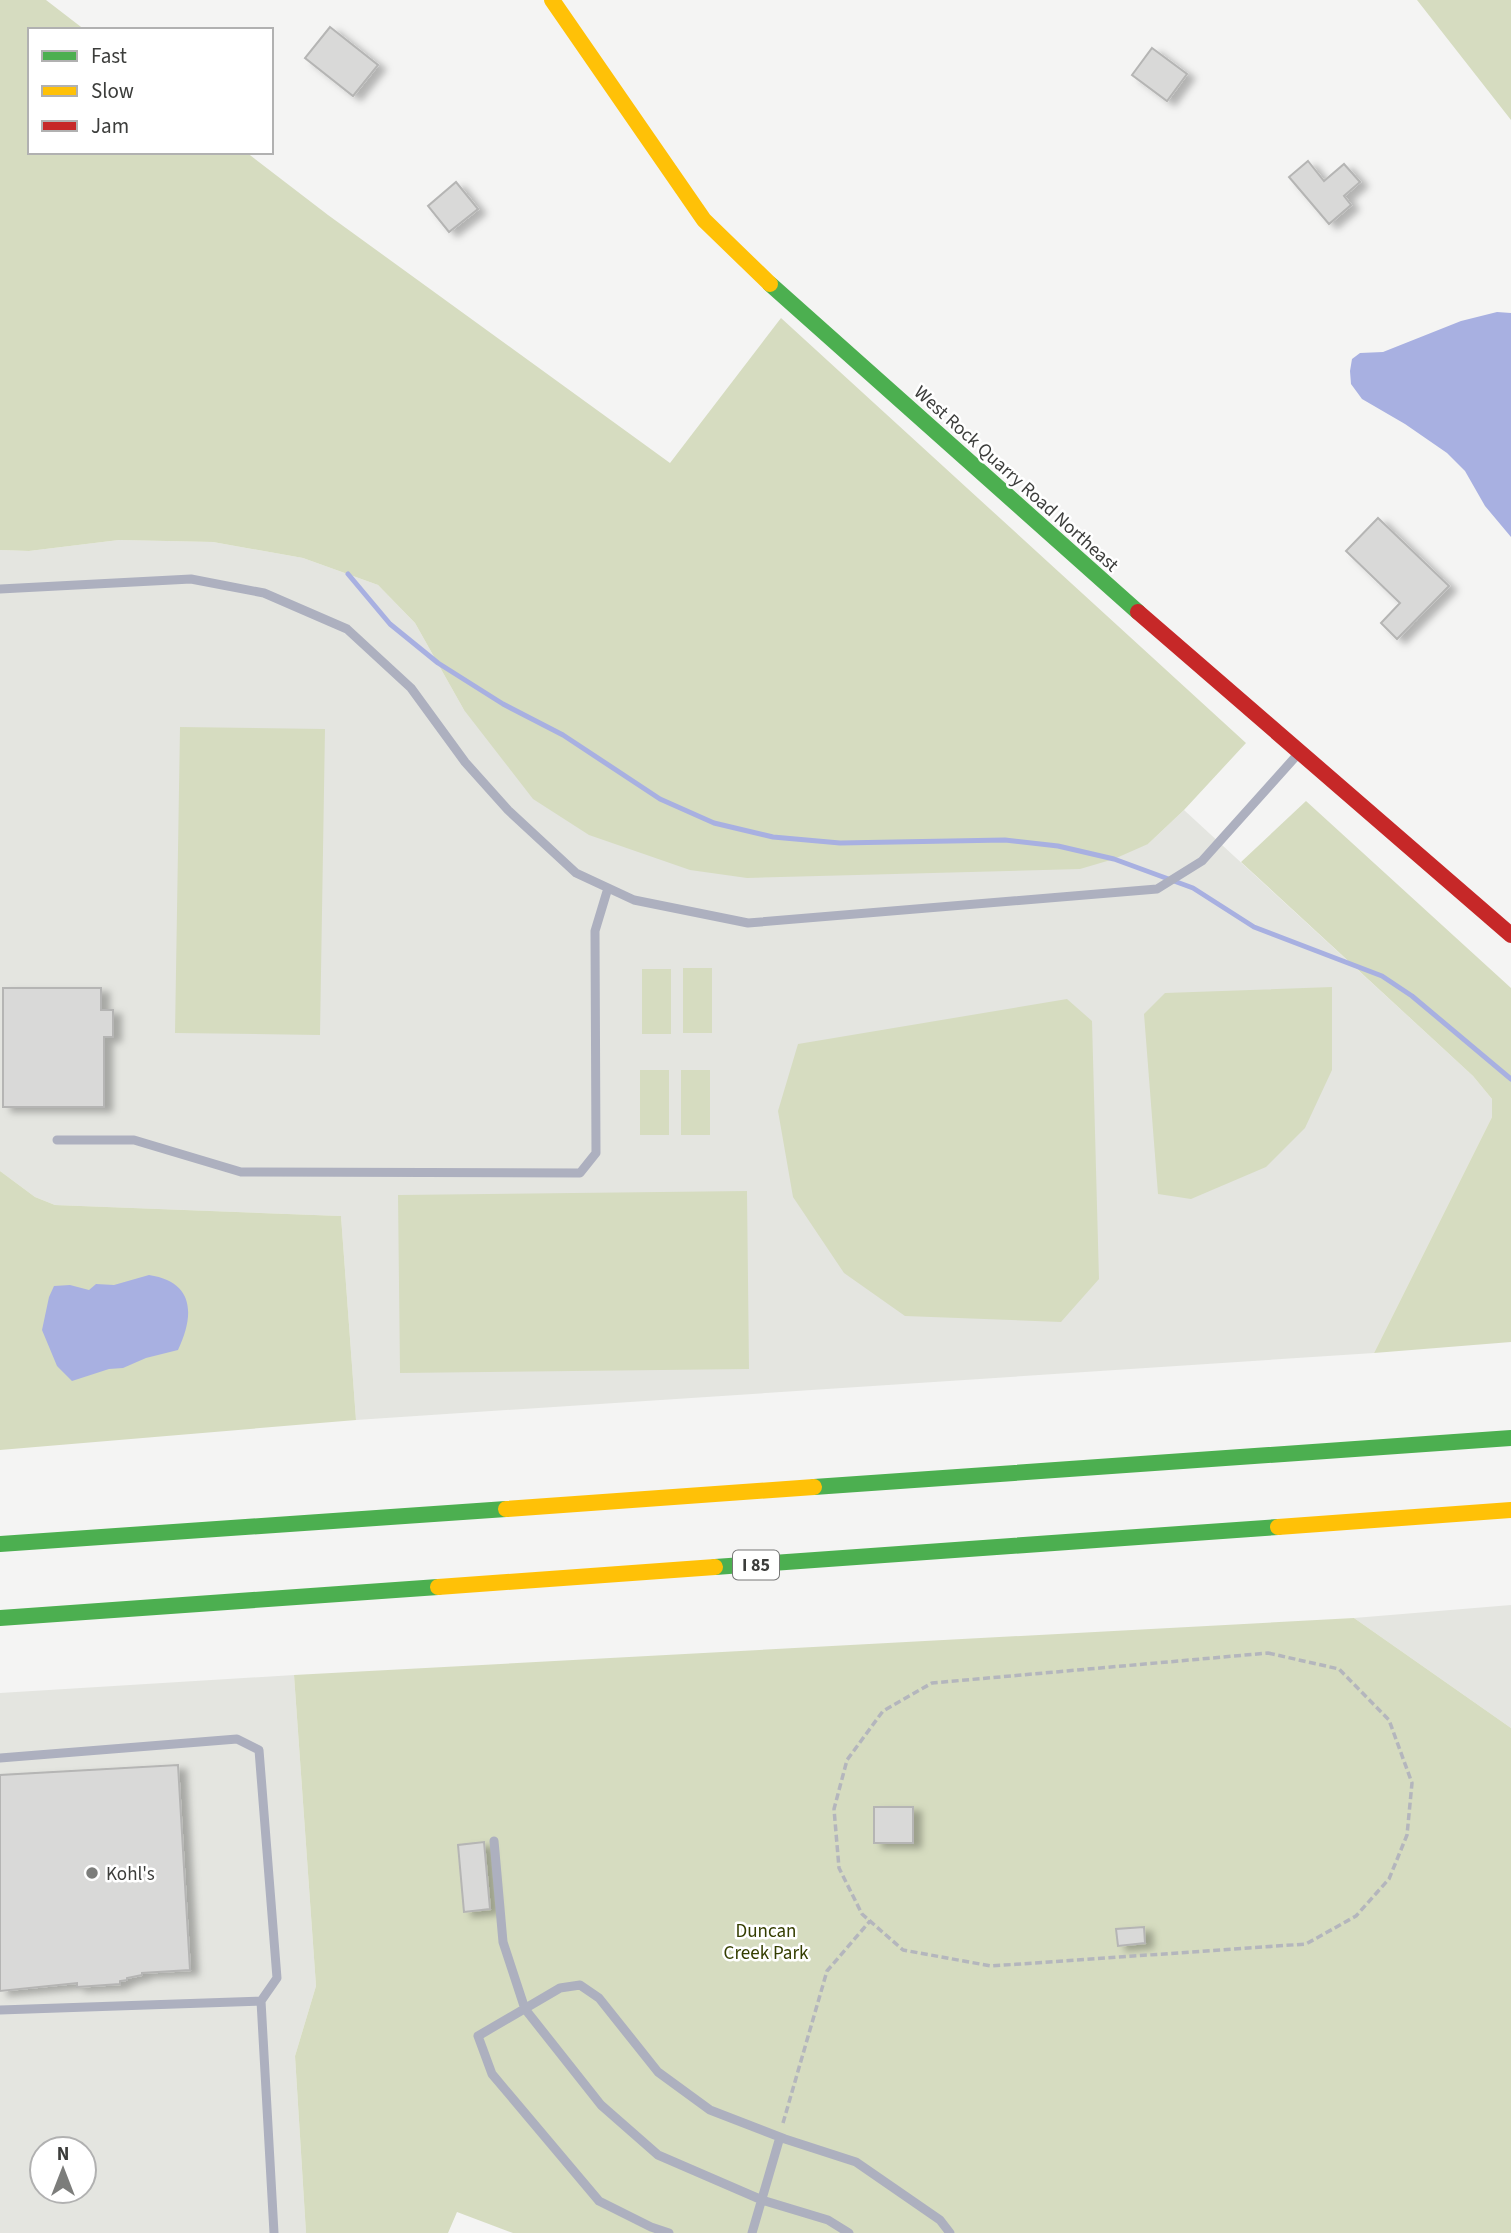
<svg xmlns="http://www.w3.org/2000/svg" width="1511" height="2233" font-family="'Source Sans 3',sans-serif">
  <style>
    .built { fill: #e4e5e0; fill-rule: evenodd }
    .green { fill: #d6dcc0 }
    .water { fill: #a8b0e1 }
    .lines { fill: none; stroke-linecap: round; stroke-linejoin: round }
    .stream { stroke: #a8b0e1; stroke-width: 5 }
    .building { fill: #d9d9d8; stroke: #b5b5b4; stroke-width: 2; filter: url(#shadow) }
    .path { stroke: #b4b6bd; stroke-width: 3.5; stroke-dasharray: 7 3.5; stroke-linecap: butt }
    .lane { stroke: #adb0bf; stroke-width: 9 }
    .fast { stroke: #4caf50; stroke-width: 16 }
    .slow { stroke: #ffc107; stroke-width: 16 }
    .jam { stroke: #c62828; stroke-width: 16 }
    .poi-dot { fill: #7c7d7b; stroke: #fff; stroke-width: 2.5 }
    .labels { text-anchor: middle; stroke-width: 5; stroke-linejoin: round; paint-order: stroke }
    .shield { fill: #fff; stroke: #767776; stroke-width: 2 }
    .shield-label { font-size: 18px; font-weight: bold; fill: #3c3d3b }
    .street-label { font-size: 19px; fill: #3c3d3b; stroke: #fff }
    .poi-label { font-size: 19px; fill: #3c3d3b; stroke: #fff; text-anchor: start }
    .park-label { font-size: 19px; fill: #353e01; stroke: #fff }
  </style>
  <defs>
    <filter id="shadow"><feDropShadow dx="8" dy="4.5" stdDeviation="3.5" flood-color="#0004"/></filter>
  </defs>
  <rect width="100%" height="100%" fill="#f4f4f3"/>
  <!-- built -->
  <path class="built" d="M119 540 213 542 303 558 378 585 415 623 464 710 1148 844 1184 810 1473 1076 1492 1099V1117L1374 1353 356 1420 341 1216 55 1205 35 1197 0 1171V550L29 551Z
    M1511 1605V1728L1354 1618Z
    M294 1675 316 1986 295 2056 306 2233H0V1693ZM42 2149H84V2191H42Z"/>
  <!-- green -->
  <path class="green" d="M0 0H46L85 30H30V152H246L328 215 670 463 781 318 1246 743 1184 810 1148 844 1114 859 1080 869 747 878 690 870 589 835 533 799 464 710 415 623 378 585 303 558 213 542 119 540 29 551 0 550Z
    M1417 0H1511V120Z
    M180 727 325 729 320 1035 175 1033Z
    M1306 801 1511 988V1342L1374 1353 1492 1117V1099L1473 1076 1241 862Z
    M683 968H712V1033H683Z
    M642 969H671V1034H642Z
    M1332 987V1070L1305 1128 1266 1167 1191 1199 1158 1194 1144 1014 1165 993Z
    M1067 999 1092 1021 1099 1279 1061 1322 905 1316 844 1273 793 1197 778 1111 798 1044Z
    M640 1070H669V1135H640Z
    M681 1070H710V1135H681Z
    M0 1171 35 1197 55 1205 341 1216 356 1420 0 1450Z
    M747 1191 749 1369 400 1373 398 1195Z
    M1354 1618 1511 1728V2233H513L457 2212 448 2233H306L295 2056 316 1986 294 1675Z"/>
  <!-- water -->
  <path class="water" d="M1497 312 1511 313V537L1485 506 1465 471 1447 453 1405 424 1362 399 1351 384 1350 371 1352 359 1360 353 1383 352 1461 321Z
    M149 1275C194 1282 195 1314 178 1350L146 1358 123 1368 109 1369 72 1381 57 1366 42 1330 49 1297 54 1286 70 1285 89 1290 96 1284 114 1285Z"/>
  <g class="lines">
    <!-- stream -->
    <path class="stream" d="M348 574 390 624 438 663 503 704 563 735 660 799 714 823 773 837 840 843 1005 840 1058 846 1114 859 1193 888 1254 927 1382 976 1412 996 1511 1079"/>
  </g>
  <!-- building -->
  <path class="building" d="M330 27 378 65 353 96 305 58Z
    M1152 48 1187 74 1167 101 1132 75Z
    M1308 161 1324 181 1344 164 1360 182 1344 196 1351 205 1329 224 1289 177Z
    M456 182 478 209 449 232 428 206Z
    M1378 518 1449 586 1397 639 1381 623 1400 603 1346 551Z
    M3 988H101V1010H113V1037H104V1107H3Z
    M178 1765 190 1970 142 1973V1975L127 1978V1980L120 1981V1984L77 1987V1983L0 1991V1775Z
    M874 1807H913V1843H874Z
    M484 1842 490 1909 464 1912 458 1845Z
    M1144 1927 1145 1943 1118 1946 1116 1929Z"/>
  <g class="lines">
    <!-- path -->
    <path class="path" d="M1268 1653 1339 1669 1389 1720 1412 1783 1407 1835 1389 1879 1356 1916 1306 1944 991 1966 903 1950 862 1914 839 1868 834 1809 847 1760 883 1711 932 1683Z
      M783 2123 827 1971 870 1921"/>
    <!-- lane -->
    <path class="lane" d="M0 589 191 579 264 593 347 629 411 688 465 762 508 810 576 873 634 900 748 923 1157 889 1202 861 1298 754
      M57 1140H134L241 1172 580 1173 596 1153 595 931 608 888
      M0 1758 237 1739 259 1750 277 1978 261 2001 274 2233
      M494 1841 503 1942 525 2009 601 2105 658 2155 762 2200 828 2220 849 2233
      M0 2010 261 2001
      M669 2233 651 2227 599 2201 492 2074 478 2036 560 1988 580 1985 599 1998 658 2072 710 2110 785 2139 856 2162 940 2220 950 2233
      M752 2233 780 2137"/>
    <!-- fast -->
    <path class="fast" d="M770 284 1138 612
      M814 1487 1511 1438
      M0 1544 506 1509
      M715 1567 1278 1527
      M0 1618 438 1587"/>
    <!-- slow -->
    <path class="slow" d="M552 0 704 220 770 284
      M506 1509 814 1487
      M1278 1527 1511 1510
      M438 1587 715 1567"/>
    <!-- jam -->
    <path class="jam" d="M1138 612 1511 935"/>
  </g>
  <!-- markers -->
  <circle class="poi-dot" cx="92" cy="1873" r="7"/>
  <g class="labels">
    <!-- shield labels -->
    <rect class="shield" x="733" y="1550.5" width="46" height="29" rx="5"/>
    <g class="shield-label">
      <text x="756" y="1571">I 85</text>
    </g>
    <!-- street labels -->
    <g class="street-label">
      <text transform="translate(1017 478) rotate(42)" y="7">West Rock Quarry Road Northeast</text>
    </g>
    <!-- poi labels -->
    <g class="poi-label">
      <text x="106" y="1880">Kohl's</text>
    </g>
    <!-- park labels -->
    <g class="park-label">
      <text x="766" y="1937">Duncan<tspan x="766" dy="22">Creek Park</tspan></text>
    </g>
  </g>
  <!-- legend -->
  <rect x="28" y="28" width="245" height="126" fill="#ffffff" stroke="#b1b1b1" stroke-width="2"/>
  <rect x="42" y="51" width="35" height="10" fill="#4caf50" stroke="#b1b1b1" stroke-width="2"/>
  <text x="91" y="63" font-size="21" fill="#3c3d3b">Fast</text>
  <rect x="42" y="86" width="35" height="10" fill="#ffc107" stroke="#b1b1b1" stroke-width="2"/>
  <text x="91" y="98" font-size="21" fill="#3c3d3b">Slow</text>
  <rect x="42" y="121" width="35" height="10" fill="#c62828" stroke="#b1b1b1" stroke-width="2"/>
  <text x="91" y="133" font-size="21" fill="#3c3d3b">Jam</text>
  <!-- north arrow -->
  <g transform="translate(63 2170)"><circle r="33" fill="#ffffff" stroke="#b1b1b1" stroke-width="2"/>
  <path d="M0-5L12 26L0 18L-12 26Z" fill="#7c7d7b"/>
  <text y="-10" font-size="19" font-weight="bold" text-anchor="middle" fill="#3c3d3b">N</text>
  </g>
</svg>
